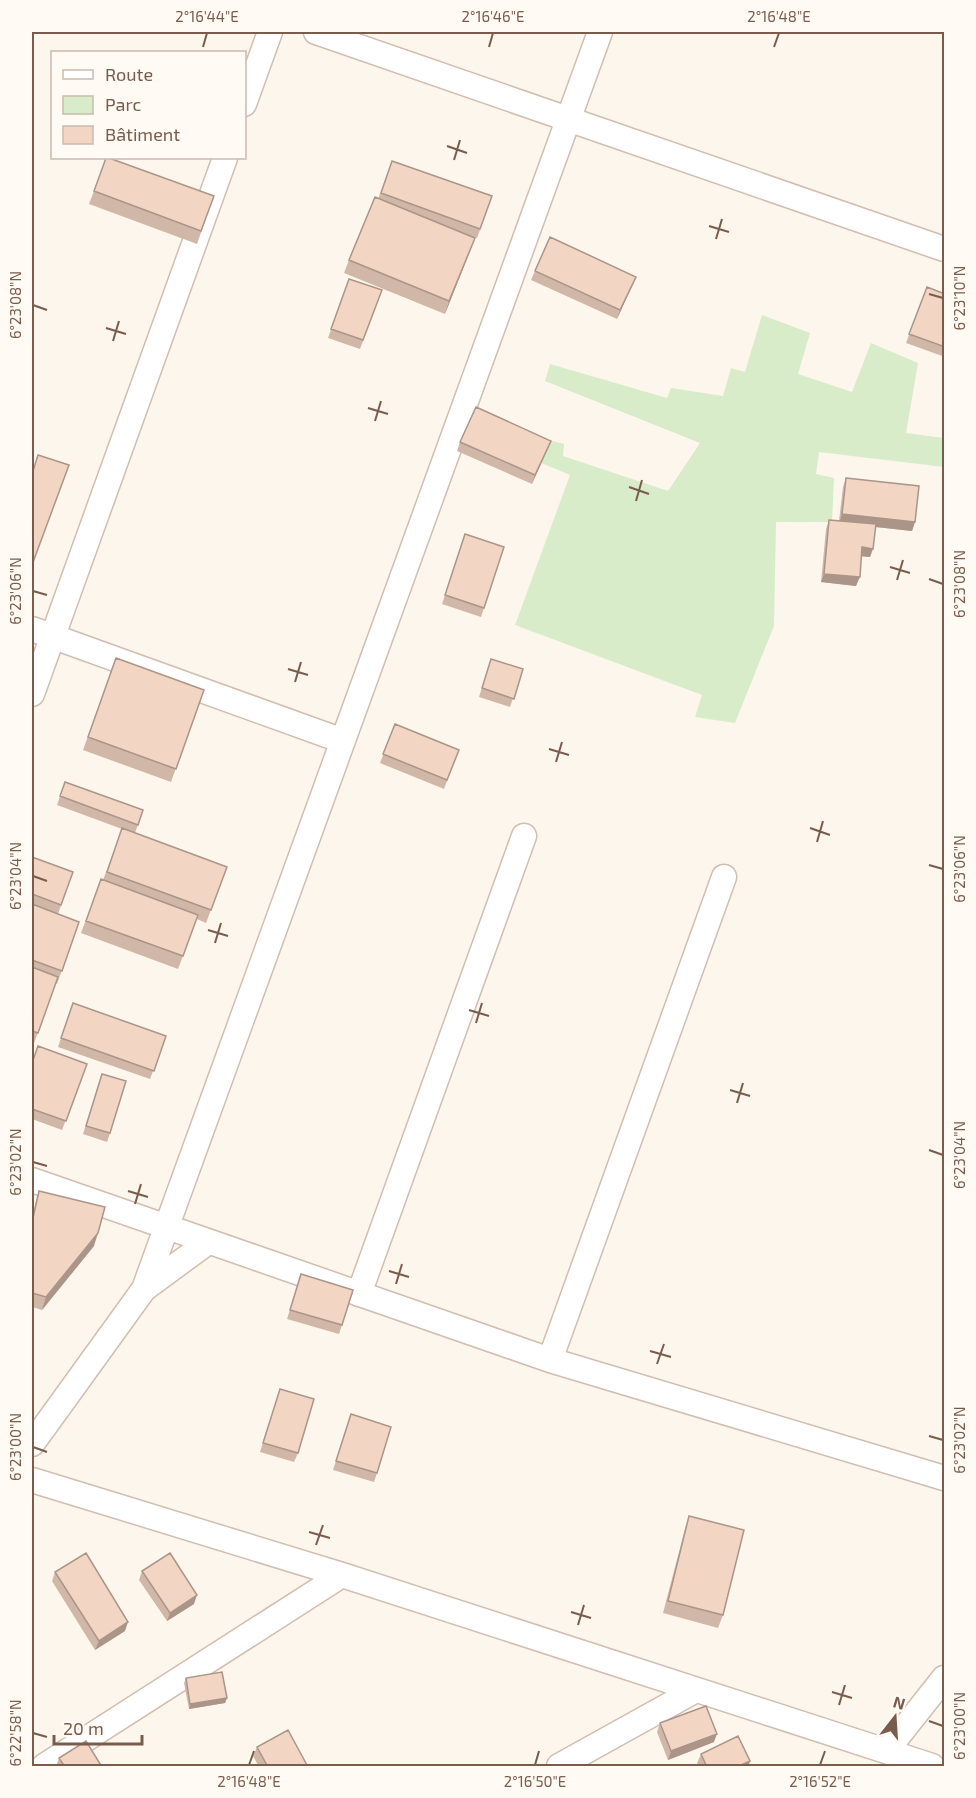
<svg xmlns="http://www.w3.org/2000/svg" width="976" height="1798" font-family="'Exo 2',sans-serif">
  <style>
    .green { fill: #d8ecc9 }
    .lines { fill: none; stroke-linecap: round; stroke-linejoin: round }
    .minor-casing { stroke: #d1beb0; stroke-width: 27 }
    .minor { stroke: #fff; stroke-width: 24 }
    .wall { fill: #d1b7a8 }
    .shaded-wall { fill: #aa9588 }
    .building { fill: #f3d5c3; stroke: #aa9588; stroke-width: 1.5 }
    .ticks { fill: none; stroke: #7a5c4d; stroke-width: 2 }
    .neatline { fill: none; stroke: #7a5c4d; stroke-width: 2 }
    .ticks-label { font-size: 15px; text-anchor: middle; fill: #7a5c4d }
  </style>
  <rect width="100%" height="100%" fill="#fdf6ec"/>
  <!-- green -->
  <path class="green" d="M762 315 810 333 798 374 852 392 871 343 918 363 906 433 944 438V467L819 452 816 474 834 478 832 522H776L774 626 735 723 695 717 702 695 515 625 570 475 527 457 538 437 564 444 563 456 668 491 700 443 545 381 550 364 667 398 671 388 723 396 731 368 745 372Z"/>
  <g class="lines">
    <defs>
      <path id="minor" d="M316 32 944 249
        M244 104 270 32
        M32 629 343 741
        M32 694 225 158
        M32 1180 550 1360 944 1478
        M144 1289 600 32
        M359 1294 524 836
        M550 1360 724 877
        M32 1444 144 1289 208 1242
        M32 1480 342 1575 932 1766
        M887 1750 944 1678
        M44 1766 342 1575
        M559 1766 696 1690"/>
    </defs>
    <!-- minor casing -->
    <use href="#minor" class="minor-casing"/>
    <!-- minor -->
    <use href="#minor" class="minor"/>
  </g>
  <!-- wall -->
  <path class="wall" d="M392 161 492 196 477 238 452 229 470 251 445 314 344 273 349 260 378 199Z
    M94 191 214 196 197 244 89 204Z
    M535 271 636 277 617 319 531 280Z
    M349 279 382 290 360 349 328 338Z
    M927 287 945 294V357L906 343Z
    M551 441 532 484 457 451 460 442Z
    M846 478 915 522 912 531 876 527 870 557 861 556 856 586 821 582 826 529 829 520 839 521 843 487Z
    M462 543 484 608 481 617 442 604Z
    M116 658 204 690 171 782 83 750Z
    M491 659 523 669 510 707 479 697Z
    M945 675V725L944 677Z
    M395 724 459 750 444 789 380 763Z
    M65 782 143 810 135 833 227 867 206 923 197 919 178 969 81 933 101 879 103 880 122 829 57 805Z
    M32 857 73 872 58 914 32 904Z
    M32 904 79 922 57 984 56 983 33 1046H32Z
    M73 1003 166 1036 150 1079 58 1047Z
    M32 1063 87 1064 62 1130 32 1119Z
    M102 1074 110 1133 107 1142 83 1134Z
    M39 1191 94 1246 42 1310 32 1307V1216Z
    M301 1274 342 1325 339 1334 287 1319Z
    M280 1389 298 1453 294 1462 260 1452Z
    M351 1414 377 1473 374 1482 333 1470Z
    M689 1516 723 1615 718 1628 663 1613 685 1529Z
    M142 1571 194 1604 167 1621 139 1580Z
    M55 1572 125 1631 95 1650 52 1581Z
    M186 1678 227 1698 225 1703 189 1709 184 1683Z
    M660 1723 714 1742 668 1760 657 1732Z
    M257 1747 308 1767H259L253 1756Z
    M701 1754 750 1761 748 1767H699L697 1763Z
    M59 1758 102 1767H56Z"/>
  <!-- shaded-wall -->
  <path class="shaded-wall" d="M475 238 470 251 445 314 449 301Z
    M636 277 632 286 617 319 620 310Z
    M551 441 547 450 532 484 535 475Z
    M842 514 915 522 912 531 839 523Z
    M862 547 873 549 870 557 859 556Z
    M824 574 860 577 856 586 821 582Z
    M98 1233 94 1246 42 1310 46 1297Z
    M197 1595 194 1604 167 1621 170 1613Z
    M128 1622 125 1631 95 1650 99 1641Z
    M227 1698 225 1703 189 1709 190 1704Z
    M717 1734 714 1742 668 1760 671 1751Z
    M750 1761 748 1767H737Z"/>
  <!-- building -->
  <path class="building" d="M106 158H109L214 196 201 231 94 191Z
    M392 161 492 196 480 229 381 193Z
    M375 197 475 238 449 301 349 260Z
    M550 237 636 277 620 310 535 271Z
    M349 279 382 290 363 340 331 329Z
    M927 287 945 294V347L909 334Z
    M476 407 551 441 535 475 460 442Z
    M38 455 69 465 32 565V474Z
    M846 478 919 486 915 522 842 514Z
    M829 520 876 524 873 549 862 547 860 577 824 574Z
    M465 534 504 547 484 608 445 595Z
    M116 658 204 690 176 769 88 737Z
    M491 659 523 669 514 699 482 688Z
    M395 724 459 750 447 780 383 754Z
    M65 782 143 810 138 825 60 796Z
    M122 828 227 867 211 910 107 872Z
    M32 857 73 872 61 905 32 894Z
    M101 879 198 915 183 956 86 921Z
    M32 904 79 922 62 971 32 960Z
    M32 967 58 977 38 1033 32 1031Z
    M73 1003 166 1036 154 1071 61 1038Z
    M38 1046 87 1064 66 1121 32 1109V1063Z
    M102 1074 126 1081 110 1133 86 1126Z
    M39 1191 105 1207 98 1233 46 1297 32 1293V1222Z
    M301 1274 353 1290 342 1325 290 1310Z
    M280 1389 314 1399 298 1453 263 1443Z
    M351 1414 391 1427 377 1473 336 1461Z
    M689 1516 744 1530 723 1615 668 1601Z
    M86 1553 128 1622 99 1641 55 1572Z
    M170 1553 197 1595 170 1613 142 1571Z
    M222 1672 227 1698 190 1704 186 1678Z
    M706 1706 717 1734 671 1751 660 1723Z
    M288 1730 308 1767H268L257 1747Z
    M738 1736 750 1761 737 1767H707L701 1754Z
    M86 1741 102 1767H65L59 1758Z"/>
  <!-- ticks -->
  <path class="ticks" d="M203 47 207 33M489 47 493 33M774 47 779 33M447 146 467 153M454 160 460 140M709 226 729 232M716 239 722 219M929 294 943 298M33 305 47 310M106 328 126 334M113 341 119 321M368 408 388 414M375 421 381 401M629 487 649 494M636 501 642 480M890 567 910 573M929 579 943 584M897 580 903 560M33 591 47 595M288 669 308 675M295 682 301 662M549 749 569 755M556 762 562 742M810 828 830 835M817 842 823 821M929 865 943 869M33 876 47 881M208 930 228 936M215 943 221 923M469 1010 489 1016M476 1023 482 1003M730 1090 750 1096M737 1103 743 1083M929 1150 943 1155M33 1162 47 1166M128 1191 148 1197M135 1204 141 1184M389 1271 409 1277M396 1284 402 1264M650 1351 671 1357M657 1364 664 1344M929 1436 943 1440M33 1447 47 1452M309 1532 330 1538M316 1545 323 1525M571 1612 591 1618M578 1625 584 1605M832 1692 852 1698M839 1705 845 1685M929 1721 943 1726M33 1733 47 1737M249 1765 254 1751M535 1765 539 1751M820 1765 825 1751"/>
  <!-- border -->
  <rect width="976" height="1798" fill="none" stroke="#fffaf3" stroke-width="66"/>
  <!-- legend -->
  <rect x="51" y="51" width="195" height="108" fill="#fffaf3" stroke="#cabbb1" stroke-width="1.5"/>
  <rect x="63" y="70" width="30" height="9" fill="#ffffff" stroke="#cabbb1" stroke-width="1.5"/>
  <text x="105" y="81" font-size="18" fill="#7a5c4d">Route</text>
  <rect x="63" y="96" width="30" height="18" fill="#d8ecc9" stroke="#cabbb1" stroke-width="1.5"/>
  <text x="105" y="111" font-size="18" fill="#7a5c4d">Parc</text>
  <rect x="63" y="126" width="30" height="18" fill="#f3d5c3" stroke="#cabbb1" stroke-width="1.5"/>
  <text x="105" y="141" font-size="18" fill="#7a5c4d">Bâtiment</text>
  <!-- north arrow -->
  <g transform="translate(895 1717) rotate(17)" stroke="#fffaf3" stroke-width="4.5" paint-order="stroke">
  <path d="M0-4.5L10 22L0 15L-10 22Z" fill="#7a5c4d"/>
  <text y="-9" font-size="16" font-weight="bold" text-anchor="middle" fill="#7a5c4d">N</text>
  </g>
  <!-- scale -->
  <path d="M54 1735v9h88v-9" fill="none" stroke="#7a5c4d" stroke-width="3"/>
  <text x="63" y="1735" font-size="18" fill="#7a5c4d" stroke="#fffaf3" stroke-width="4.5" paint-order="stroke">20 m</text>
  <rect x="33" y="33" width="910" height="1732" class="neatline"/>
  <g class="ticks-label">
    <text x="207" y="22">2°16'44"E</text>
    <text x="493" y="22">2°16'46"E</text>
    <text x="779" y="22">2°16'48"E</text>
    <text transform="translate(960 298) rotate(-90)" y="5">6°23'10"N</text>
    <text transform="translate(16 305) rotate(-90)" y="5">6°23'08"N</text>
    <text transform="translate(960 584) rotate(-90)" y="5">6°23'08"N</text>
    <text transform="translate(16 591) rotate(-90)" y="5">6°23'06"N</text>
    <text transform="translate(960 869) rotate(-90)" y="5">6°23'06"N</text>
    <text transform="translate(16 876) rotate(-90)" y="5">6°23'04"N</text>
    <text transform="translate(960 1155) rotate(-90)" y="5">6°23'04"N</text>
    <text transform="translate(16 1162) rotate(-90)" y="5">6°23'02"N</text>
    <text transform="translate(960 1440) rotate(-90)" y="5">6°23'02"N</text>
    <text transform="translate(16 1447) rotate(-90)" y="5">6°23'00"N</text>
    <text transform="translate(960 1726) rotate(-90)" y="5">6°23'00"N</text>
    <text transform="translate(16 1733) rotate(-90)" y="5">6°22'58"N</text>
    <text x="249" y="1787">2°16'48"E</text>
    <text x="535" y="1787">2°16'50"E</text>
    <text x="820" y="1787">2°16'52"E</text>
  </g>
</svg>
